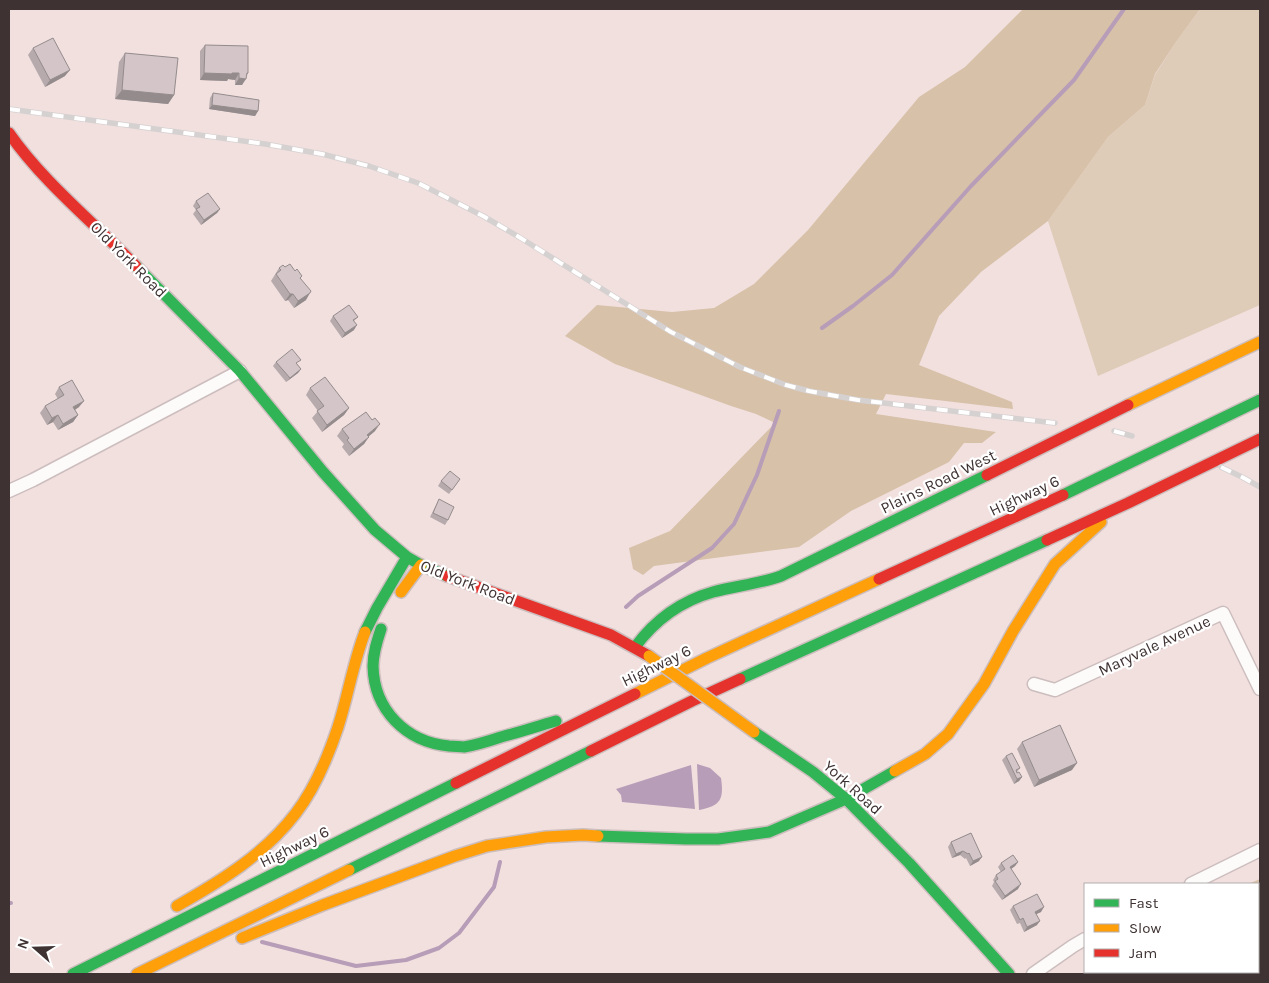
<svg xmlns="http://www.w3.org/2000/svg" width="1269" height="983" font-family="Karla,sans-serif">
  <style>
    .green { fill: #decbb8 }
    .forest { fill: #d8c1a9 }
    .water { fill: #b79db7 }
    .lines { fill: none; stroke-linecap: round; stroke-linejoin: round }
    .stream { stroke: #b79db7; stroke-width: 4 }
    .street-casing { stroke: #cdbebe; stroke-width: 15 }
    .fast-casing { stroke: #cdbebe; stroke-width: 14 }
    .slow-casing { stroke: #cdbebe; stroke-width: 14 }
    .jam-casing { stroke: #cdbebe; stroke-width: 14 }
    .street { stroke: #fdfafa; stroke-width: 12 }
    .fast { stroke: #30b455; stroke-width: 11 }
    .slow { stroke: #ff9f0a; stroke-width: 11 }
    .jam { stroke: #e5322d; stroke-width: 11 }
    .rail-casing { stroke: #d5d1d1; stroke-width: 5.5 }
    .rail { stroke: #fff; stroke-width: 4; stroke-dasharray: 11; stroke-linecap: butt }
    .slow-bridge-casing { stroke: #cdbebe; stroke-width: 14; stroke-linecap: butt }
    .slow-bridge { stroke: #ff9f0a; stroke-width: 11 }
    .wall { fill: #b6aaac }
    .shaded-wall { fill: #948b8c }
    .building { fill: #d4c6c8; stroke: #948b8c }
    .labels { text-anchor: middle; stroke-width: 4.5; stroke-linejoin: round; paint-order: stroke }
    .street-label { font-size: 16px; fill: #3f3232; stroke: #fff }
  </style>
  <rect width="100%" height="100%" fill="#f2e0df"/>
  <!-- green -->
  <path class="green" d="M1200 9H1260V305L1098 376 1048 221 1108 137 1145 105 1155 75 1176 42Z"/>
  <!-- forest -->
  <path class="forest" d="M1023 9H1200L1176 42 1155 74 1145 105 1108 137 1048 221 981 272 939 316 919 365 1012 402 1013 409 886 394 876 414 996 432 982 443H964L949 462 851 511 799 547 654 566 643 575 633 569 629 548 670 531 775 423 756 414 731 406 615 364 565 336 597 305 672 312 714 308 754 284 808 230 919 97 965 67Z
    M1260 879V962L1258 964V884H1248Z
    M1088 972H1244L1239 974H1084Z"/>
  <!-- water -->
  <path class="water" d="M697 764 710 768 721 778C724 799 721 806 699 810Z
    M691 765 695 809 622 802 621 795 616 789Z"/>
  <g class="lines">
    <!-- stream -->
    <path class="stream" d="M822 328 853 306 892 275 971 186 1074 80 1124 9
      M626 607 638 596 712 548 734 524 757 475 779 411
      M9 903H11
      M262 942 356 966 406 960 439 948 459 933 494 887 500 862"/>
    <defs>
      <path id="street" d="M9 491 33 480 240 371
        M1034 684 1055 690 1223 613 1260 689
        M1191 884 1260 850
        M1033 974 1073 946 1085 939"/>
      <path id="fast" d="M136 266 240 371 323 472 375 530 407 557 421 565 447 576
        M1063 495 1260 400
        M381 629C377 641 373 653 373 666 374 710 406 742 449 746 454 746 460 747 464 747 477 745 489 741 501 737 520 732 538 726 556 721
        M365 632 377 608 407 557
        M635 647C655 620 681 601 713 592 735 586 759 584 781 576L987 475
        M740 679 1047 540
        M754 732 813 772 846 799 909 863 1009 974
        M598 836 686 839H718L769 832 846 799 895 771
        M349 870 591 751
        M73 974 456 783"/>
      <path id="slow" d="M1128 405 1260 342
        M401 592 421 565
        M635 694 707 658 879 579
        M895 771 925 754 948 734 984 684 1013 631 1055 564 1101 522
        M177 906C221 881 265 854 296 813 316 787 328 757 338 727 348 696 353 663 365 632
        M242 938 323 905 455 856 487 846 546 837 583 835 598 836
        M137 974 349 870"/>
      <path id="jam" d="M9 133C43 182 94 223 136 266
        M987 475 1128 405
        M1047 540 1128 503 1260 439
        M447 576 611 635 649 656
        M879 579 1063 495
        M591 751 692 701 740 679
        M456 783 635 694"/>
    </defs>
    <!-- street casing -->
    <use href="#street" class="street-casing"/>
    <!-- fast casing -->
    <use href="#fast" class="fast-casing"/>
    <!-- slow casing -->
    <use href="#slow" class="slow-casing"/>
    <!-- jam casing -->
    <use href="#jam" class="jam-casing"/>
    <!-- street -->
    <use href="#street" class="street"/>
    <!-- fast -->
    <use href="#fast" class="fast"/>
    <!-- slow -->
    <use href="#slow" class="slow"/>
    <!-- jam -->
    <use href="#jam" class="jam"/>
    <defs>
      <path id="rail" d="M9 109 265 144 322 154 369 166 418 183 483 216 519 237 671 332 740 367 786 385 809 391 858 400 1055 423
        M1114 431 1132 436
        M1221 467 1242 477 1260 487"/>
    </defs>
    <!-- rail casing -->
    <use href="#rail" class="rail-casing"/>
    <!-- rail -->
    <use href="#rail" class="rail"/>
    <defs>
      <path id="slow-bridge" d="M649 656 754 732"/>
    </defs>
    <!-- slow-bridge casing -->
    <use href="#slow-bridge" class="slow-bridge-casing"/>
    <!-- slow-bridge -->
    <use href="#slow-bridge" class="slow-bridge"/>
  </g>
  <!-- wall -->
  <path class="wall" d="M205 45 246 75 242 85H235V80L228 79 227 81 200 80V51Z
    M33 48 65 76 45 87 28 55Z
    M125 53 174 95 168 104 115 99 119 62Z
    M213 93 258 111 255 116 209 109 210 98Z
    M196 201 220 209 217 213 201 225 193 214 196 210 193 206Z
    M285 267 295 271 302 276 300 279 306 300 294 308 288 300 285 301 271 281 279 268Z
    M333 316 358 317 354 321V330L342 338 330 321Z
    M276 362 297 364 301 369 298 373 286 382 273 366Z
    M59 387 79 407 75 410 78 415 73 422 58 430 53 422 47 425 40 413 45 406 58 399 55 394Z
    M310 388 349 408 344 415 322 432 312 418 318 411 306 395Z
    M342 429 375 431 368 437 364 444 349 456 342 447 344 444 337 436Z
    M460 479 449 494 438 486 441 481Z
    M439 499 448 520 445 525 430 517Z
    M1022 742 1072 770 1034 787 1017 749Z
    M1006 756 1020 768 1017 772 1022 777 1019 781 1014 784 1002 760Z
    M971 833 979 861 970 866 966 858 965 859 960 855 952 858 948 847 951 842Z
    M1018 862 1015 866 1011 869 1018 889 1002 900 992 886 994 882 993 880 996 875 1001 872 998 867 1001 863Z
    M1013 906 1041 912 1036 914 1037 925 1024 932 1020 923 1017 924 1010 910Z"/>
  <!-- shaded-wall -->
  <path class="shaded-wall" d="M70 70 65 76 45 87 50 80Z
    M204 73H239L235 80 228 79 227 81 200 80Z
    M247 73H248L244 79H246L242 85H235L239 78Z
    M122 90 174 95 168 104 115 99Z
    M212 105 258 111 255 116 209 109Z
    M220 209 217 213 201 225 204 220Z
    M310 293 306 300 294 308 298 301Z
    M290 294H293L288 300 285 301Z
    M357 325 354 330 342 338 345 333Z
    M301 369 298 373 286 382 290 378Z
    M84 401 79 407 68 414 73 407Z
    M349 408 344 415 322 432 327 425Z
    M58 415 53 422 47 425 52 418Z
    M78 415 73 422 58 430 63 424Z
    M380 424 375 431 362 442 367 435Z
    M369 437 364 444 349 456 354 449Z
    M1077 763 1072 770 1034 787 1039 780Z
    M1022 777 1019 781 1014 784 1017 779Z
    M963 851 960 855 952 858 956 854Z
    M982 857 979 861 970 866 973 861Z
    M1018 862 1015 866 1007 872 1010 867Z
    M1021 884 1018 889 1002 900 1005 896Z
    M1044 907 1041 912 1032 916 1035 912Z
    M1040 921 1037 925 1024 932 1027 927Z"/>
  <!-- building -->
  <path class="building" d="M53 38 70 70 50 80 33 48Z
    M205 45 248 46V73H247L246 79 239 78V73H232V74L204 73Z
    M125 53 178 58 174 95 122 90Z
    M213 93 259 100 258 111 212 105Z
    M208 193 220 209 204 220 196 209 200 207 196 201Z
    M290 264 295 271 297 269 302 276 300 278 311 291 310 293 298 301 293 294H290L276 274 281 270 279 268 283 265 285 267Z
    M349 305 358 317 353 320 357 325 345 333 333 316Z
    M292 349 301 360 296 363 301 369 290 378 276 362Z
    M325 377 349 408 327 425 317 411 324 406 310 388Z
    M72 380 84 401 73 407 78 415 63 424 58 415 52 418 45 406 64 395 59 387Z
    M366 412 372 420 375 418 380 424 367 435 369 437 354 449 347 440 349 438 342 429Z
    M450 471 460 479 452 490 441 481Z
    M439 499 454 507 448 520 433 513Z
    M1060 725 1077 763 1039 780 1022 742Z
    M1012 753 1020 768 1016 770 1017 773 1019 772 1022 777 1017 779 1006 756Z
    M971 833 982 857 973 861 969 853 968 854 963 851 956 854 951 842Z
    M1013 855 1018 862 1010 867 1021 884 1005 896 995 881 998 879 996 875 1005 869 1001 863Z
    M1037 894 1044 907 1035 912 1040 921 1027 927 1023 918 1020 920 1013 906Z"/>
  <g class="labels">
    <!-- street labels -->
    <g class="street-label">
      <text transform="translate(129 259) rotate(45)" y="6">Old York Road</text>
      <text transform="translate(938 481) rotate(-26)" y="6">Plains Road West</text>
      <text transform="translate(1024 495) rotate(-25)" y="6">Highway 6</text>
      <text transform="translate(468 582) rotate(21)" y="6">Old York Road</text>
      <text transform="translate(1154 645) rotate(-25)" y="6">Maryvale Avenue</text>
      <text transform="translate(656 665) rotate(-26)" y="6">Highway 6</text>
      <text transform="translate(853 787) rotate(42)" y="6">York Road</text>
      <text transform="translate(294 846) rotate(-26)" y="6">Highway 6</text>
    </g>
  </g>
  <!-- border -->
  <rect width="1269" height="983" fill="none" stroke="#3f3232" stroke-width="20"/>
  <!-- legend -->
  <rect x="1084" y="883" width="175" height="90" fill="#ffffff" stroke="#b2adad"/>
  <rect x="1094" y="899" width="25" height="8" fill="#30b455" stroke="#b2adad"/>
  <text x="1129" y="908" font-size="15" fill="#3f3232">Fast</text>
  <rect x="1094" y="924" width="25" height="8" fill="#ff9f0a" stroke="#b2adad"/>
  <text x="1129" y="933" font-size="15" fill="#3f3232">Slow</text>
  <rect x="1094" y="949" width="25" height="8" fill="#e5322d" stroke="#b2adad"/>
  <text x="1129" y="958" font-size="15" fill="#3f3232">Jam</text>
  <!-- north arrow -->
  <g transform="translate(35 948) rotate(290)" stroke="#ffffff" stroke-width="4" paint-order="stroke">
  <path d="M0-4L9 19L0 12L-9 19Z" fill="#3f3232"/>
  <text y="-8" font-size="14" font-weight="bold" text-anchor="middle" fill="#3f3232">N</text>
  </g>
</svg>
